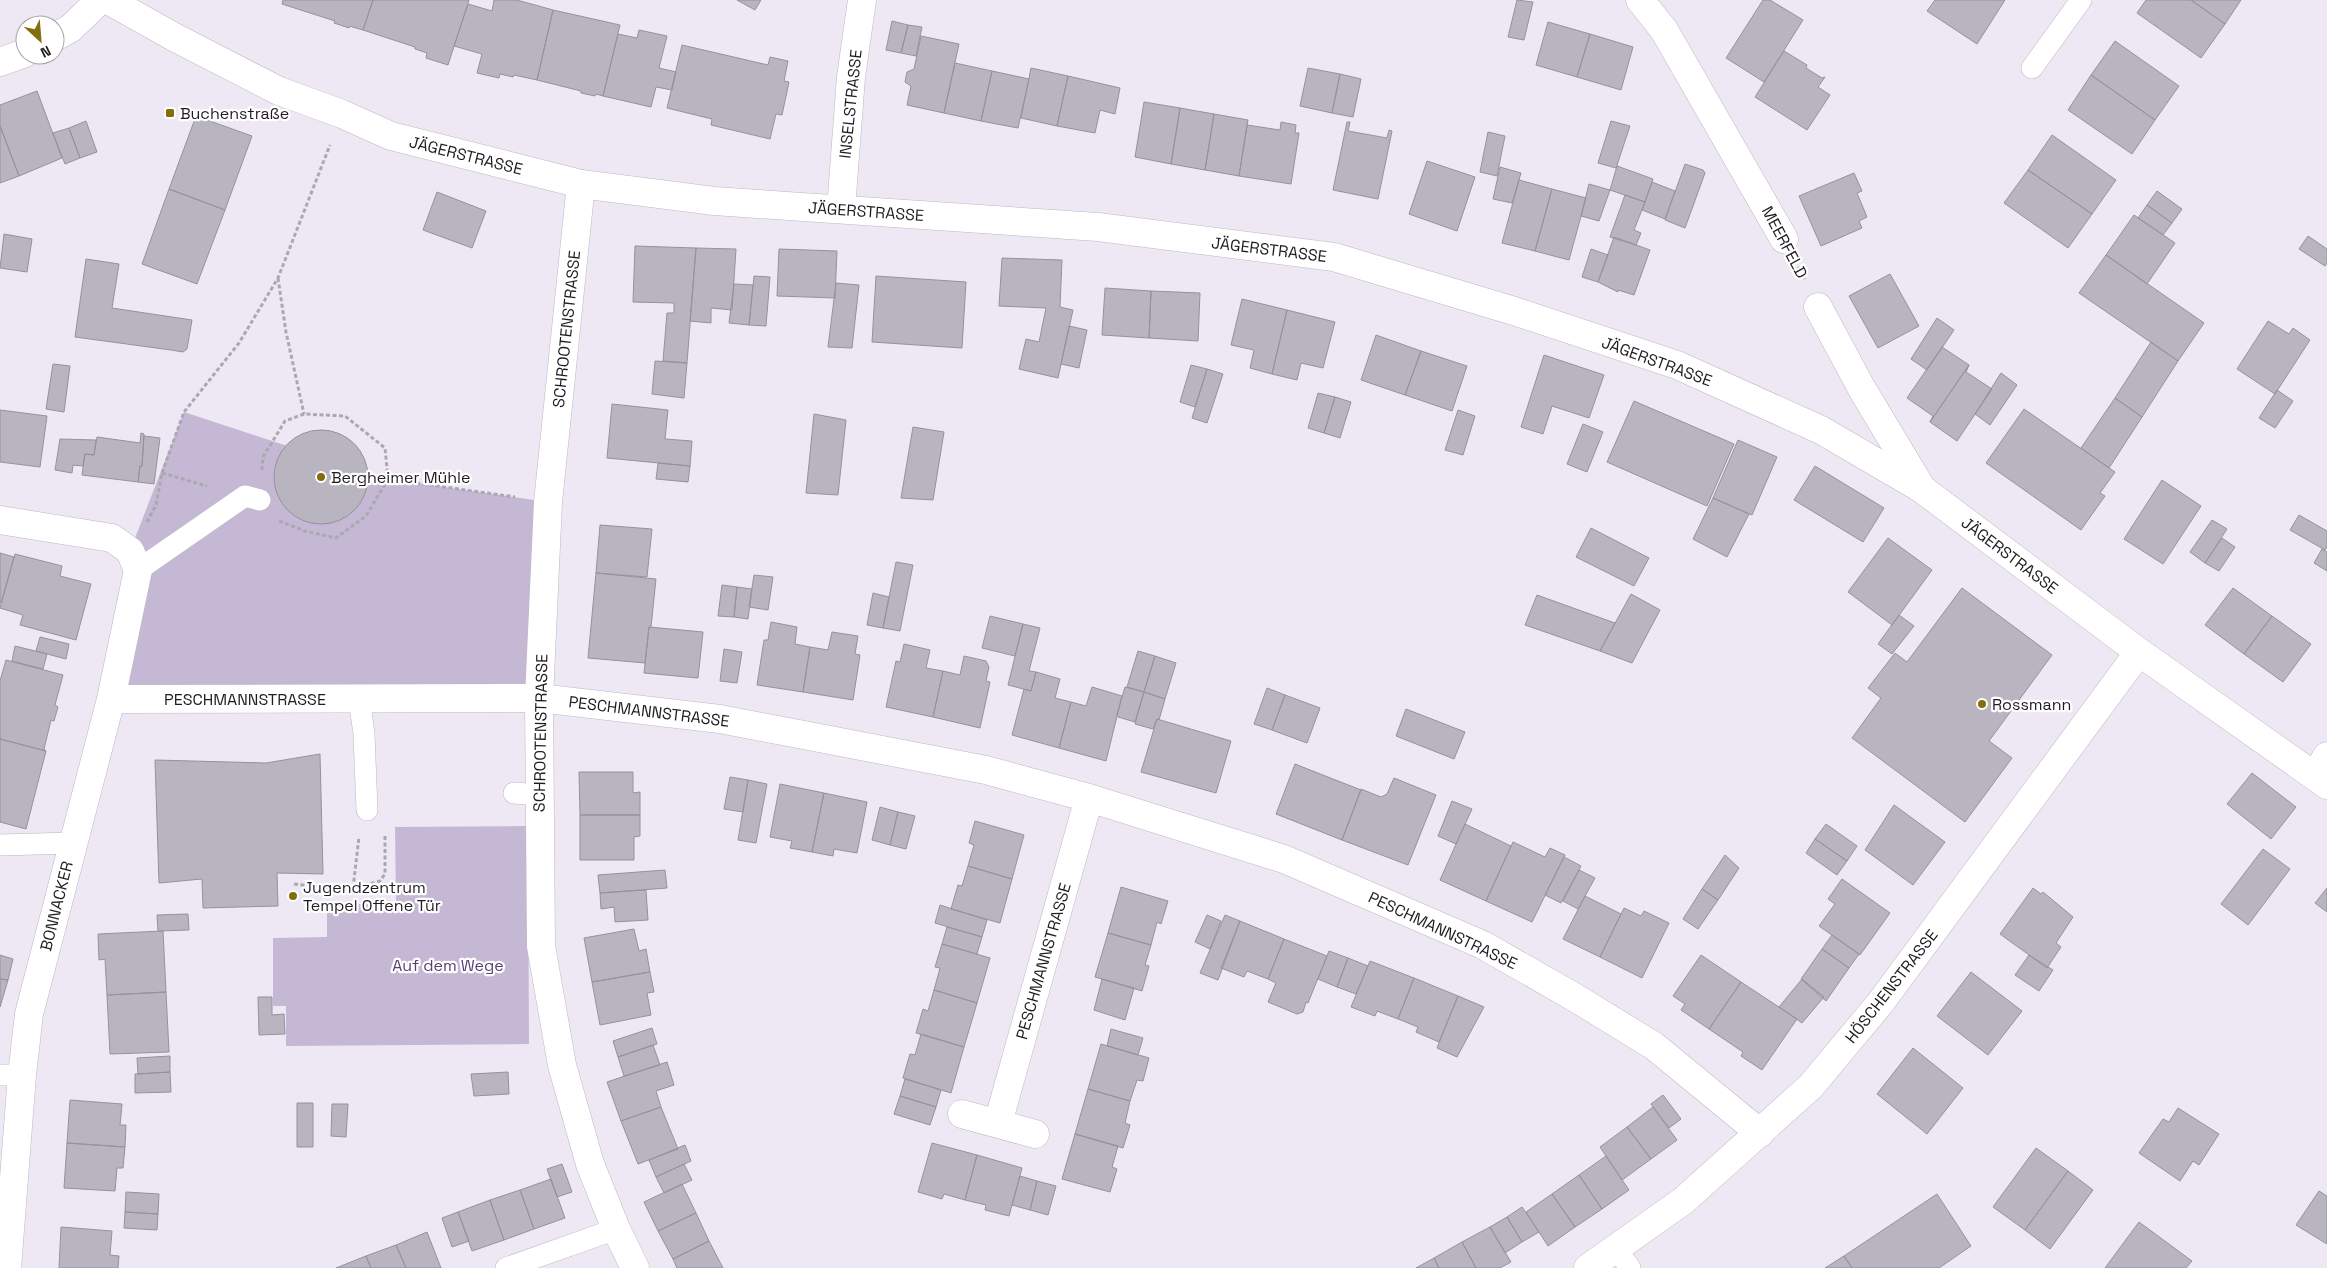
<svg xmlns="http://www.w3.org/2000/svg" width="2327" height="1268" font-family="'Space Grotesk',sans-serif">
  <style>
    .green { fill: #c5b8d4 }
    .building { fill: #b9b5c0; stroke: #96919c }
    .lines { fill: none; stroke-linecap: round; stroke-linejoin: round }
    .service-casing { stroke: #bdb8c3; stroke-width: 22 }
    .minor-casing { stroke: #bdb8c3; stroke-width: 29 }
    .tertiary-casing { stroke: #bdb8c3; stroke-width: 29 }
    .path { stroke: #aca8b1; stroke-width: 3; stroke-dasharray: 4 2.5; stroke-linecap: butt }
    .service { stroke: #fff; stroke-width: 21 }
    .minor { stroke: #fff; stroke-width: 28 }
    .tertiary { stroke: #fff; stroke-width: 28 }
    .poi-dot { fill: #826e0c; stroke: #fff; stroke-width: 2 }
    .labels { text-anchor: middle; stroke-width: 4.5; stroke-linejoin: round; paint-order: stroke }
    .street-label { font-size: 16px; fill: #1f1d21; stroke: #fff }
    .poi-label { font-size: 16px; fill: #1f1d21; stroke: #fff; text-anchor: start }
    .park-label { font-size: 16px; fill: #584170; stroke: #fff }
  </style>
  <rect width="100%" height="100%" fill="#ede8f3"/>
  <!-- green -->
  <path class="green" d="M184 412 388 479 548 502 539 698 111 699 130 551Z
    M528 826 529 1044 286 1046V1006H273V938L327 937V904H396L395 827Z"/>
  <!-- building -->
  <path class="building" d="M283 0H373L363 30 349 26V28L334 23 335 21 282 4Z
    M373 0H469L448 65 426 58 427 53 415 49V47L363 30Z
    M494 0H517L553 10 537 80 514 75 513 77 500 74 499 78 477 73 482 54 454 46 468 4 492 11Z
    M737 0H761L755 10Z
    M1517 0 1533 2 1524 40 1508 37Z
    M1763 0H1770L1803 20 1764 82 1726 58Z
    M1935 0H2005L1977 44 1927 11Z
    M2146 0H2191L2225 24 2201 58 2137 13Z
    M2191 0H2241L2225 24Z
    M553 10 620 25 603 96 596 94 595 96 581 93V91L537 80Z
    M892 21 908 25 901 53 886 50Z
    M1548 22 1590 34 1577 77 1536 65Z
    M908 25 922 27 916 56 901 53Z
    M639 30 667 36 659 68 676 72 672 90 656 87 651 107 603 96 618 34 637 38Z
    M1590 34 1633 47 1621 90 1577 77Z
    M921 36 959 44 944 113 907 105 911 86 905 82 907 72 914 69Z
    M2115 41 2179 86 2155 120 2091 75Z
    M682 45 768 65 770 57 788 61 784 81 789 82 782 115 776 114 770 139 711 125 712 119 667 108Z
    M1784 51 1807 65 1806 68 1822 78 1825 77 1818 87 1830 95 1807 130 1755 97Z
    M955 63 992 71 981 121 944 113Z
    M1031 68 1068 76 1057 126 1021 118Z
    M1308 68 1340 74 1332 113 1300 106Z
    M992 71 1029 79 1018 128 981 121Z
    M1340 74 1361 79 1353 117 1332 113Z
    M2091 75 2155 120 2132 154 2068 110Z
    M1068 76 1120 88 1115 114 1100 110 1095 133 1057 126Z
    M37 91 62 158 19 176 0 126V105Z
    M1144 102 1180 108 1171 164 1135 157Z
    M1180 108 1214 114 1205 170 1171 164Z
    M1214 114 1248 120 1239 176 1205 170Z
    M196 116 252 136 225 210 169 189Z
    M86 121 97 152 80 158 69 128Z
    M1611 121 1630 126 1616 168 1598 163Z
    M1281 122 1296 125 1295 133H1299L1291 184 1239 176 1247 125 1280 130Z
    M1347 122H1350L1348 131 1387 138 1389 130 1392 131 1378 199 1333 190Z
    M0 126 19 176 0 183Z
    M69 128 80 158 65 164 53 133Z
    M1488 132 1505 136 1497 176 1480 172Z
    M2052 135 2116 180 2092 214 2028 170Z
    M1427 161 1475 177 1457 231 1409 214Z
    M1685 164 1703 170 1705 173 1685 228 1665 220Z
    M1617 166 1653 179 1645 202 1610 190Z
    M1500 167 1521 173 1512 203 1493 199Z
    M2028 170 2092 214 2068 248 2004 203Z
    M1854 173 1862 191 1857 193 1867 217 1859 221 1862 228 1821 246 1799 196Z
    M1519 180 1552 189 1535 251 1502 243Z
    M1652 182 1675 191 1665 219 1642 210Z
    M1589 184 1610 190 1599 221 1581 216Z
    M169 189 225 210 197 284 142 264Z
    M1552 189 1586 198 1569 260 1535 251Z
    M2157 191 2182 209 2172 223 2147 205Z
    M437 192 486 211 472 248 423 230Z
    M1625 195 1645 202 1634 230 1641 233 1636 245 1610 237Z
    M2147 205 2172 223 2163 235 2138 218Z
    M2134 215 2175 243 2147 284 2106 255Z
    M4 234 32 239 27 272 0 268Z
    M2308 236 2327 249V263L2325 266 2299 249Z
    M1614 237 1650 250 1634 295 1618 290V292L1598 282Z
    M635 246 696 248 687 363 663 361 667 313H674V303L633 302Z
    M696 248 736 249 732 310 711 308V323L690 321Z
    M779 249 837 251 835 298 777 296Z
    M1591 249 1608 255 1598 282 1582 277Z
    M2106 255 2204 323 2178 361 2079 293Z
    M1002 258 1062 260 1060 307 1073 310 1058 378 1019 369 1026 339 1039 342 1046 308 999 306Z
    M86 259 119 264 112 308 192 320 187 349 183 352 171 350 75 337Z
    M1890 274 1919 326 1878 348 1849 296Z
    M754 276 770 277 766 326 749 325Z
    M876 276 966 282 962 348 872 342Z
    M836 283 859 285 852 348 828 347Z
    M734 284 753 285 749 325 729 323Z
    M1105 288 1151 291 1149 338 1102 335Z
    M1151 291 1200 293 1198 341 1149 338Z
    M1242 299 1287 310 1272 374 1250 368 1254 350 1231 345Z
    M1287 310 1335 322 1323 368 1301 363 1297 380 1272 374Z
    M1937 318 1954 330 1927 370 1911 359Z
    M2268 321 2289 334 2293 328 2310 340 2275 394 2237 369Z
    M1069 326 1087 330 1079 368 1061 364Z
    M1376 335 1421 351 1405 395 1361 380Z
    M2151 342 2178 361 2142 417 2115 398Z
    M1942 347 1969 365 1930 422 1933 416 1907 398Z
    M1421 351 1467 366 1452 411 1405 395Z
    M1544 355 1604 375 1589 418 1552 406 1543 434 1521 427Z
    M655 361 687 363 684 398 652 394Z
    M53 364 70 366 64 412 46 409Z
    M1191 365 1207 369 1195 407 1180 402Z
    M1969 365 1966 372 1992 389 1957 441 1930 422Z
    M1207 369 1223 374 1207 423 1192 418Z
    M2001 373 2017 385 1990 425 1975 414Z
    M2277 390 2293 401 2275 428 2259 418Z
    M1318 393 1335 397 1324 433 1308 428Z
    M1335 397 1351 402 1340 438 1324 433Z
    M2115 398 2142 417 2109 468 2081 448Z
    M1634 401 1734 444 1707 506 1607 462Z
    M612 404 668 410 665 439 692 441 690 466 607 458Z
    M2024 409 2115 472 2100 493 2105 496 2081 530 1986 463Z
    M0 410 47 416 40 467 0 462Z
    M1458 410 1475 416 1463 455 1445 450Z
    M814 414 846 420 838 495 806 493Z
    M1583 424 1603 432 1587 472 1567 464Z
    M913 427 944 432 933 500 901 498Z
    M274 477a47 47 0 1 1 94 0a47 47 0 1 1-94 0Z
    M141 433 144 434 142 466H140L138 482 82 475 85 454 94 455 97 437 140 443Z
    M144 436 160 438 154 484 138 482 140 466H142Z
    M60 439 96 440 94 455 85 454 83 466 73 465 72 473 55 470Z
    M1738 440 1777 457 1752 515 1713 498Z
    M658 463 690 466 688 482 656 479Z
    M1815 466 1884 508 1863 542 1794 500Z
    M2162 480 2201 506 2163 564 2124 539Z
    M1713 498 1749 514 1727 557 1693 539Z
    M2299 515 2327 531V547L2325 550 2290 530Z
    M2212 520 2227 529 2205 563 2190 552Z
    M600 525 652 529 647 577 596 573Z
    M1591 528 1649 558 1634 586 1576 557Z
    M1888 538 1932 570 1892 625 1848 592Z
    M2222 538 2235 547 2219 571 2205 563Z
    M2322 549 2327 552V571L2314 563Z
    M0 553 14 557 1 603H0Z
    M15 554 62 566 60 576 91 584 76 640 20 625 23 615 0 608Z
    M896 562 913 565 900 631 883 628Z
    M596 573 656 579 651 627H649L645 663 588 658Z
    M754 575 773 577 768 610 749 607Z
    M722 585 737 587 734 617 718 616Z
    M737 587 752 589 748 619 734 617Z
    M1962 588 2052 655 1989 741 2012 758 1965 822 1852 738 1881 698 1868 688 1895 653 1907 662Z
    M2233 588 2272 616 2244 654 2205 625Z
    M873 593 889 597 883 628 867 625Z
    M1631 594 1660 610 1632 663 1600 651Z
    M1537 595 1615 623 1600 651 1525 625Z
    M1899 615 1914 626 1892 654 1878 644Z
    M990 616 1023 624 1015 656 982 648Z
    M2272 616 2311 644 2283 682 2244 654Z
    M771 622 797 627 795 644 810 647 803 692 757 685 764 640H768Z
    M1023 624 1040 628 1029 671 1036 672 1031 691 1008 685Z
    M649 627 703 632 698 678 644 673Z
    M832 632 858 636 855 654 860 655 853 700 803 692 810 647 828 650Z
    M40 637 69 644 66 659 36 651Z
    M904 644 930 650 926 668 943 671 933 717 886 707 896 661 900 662Z
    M15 646 47 654 43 669 12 661Z
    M724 649 742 652 737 683 720 681Z
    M1138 651 1155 656 1144 692 1127 687Z
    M964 656 986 661 989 667 986 681 990 682 980 728 933 717 943 671 960 675Z
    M1155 656 1176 663 1165 699 1144 692Z
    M6 660 63 675 55 705 58 707 54 721 51 720 44 749 46 751 0 739V681Z
    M1036 672 1060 679 1055 698 1071 702 1059 748 1012 735 1024 689 1031 691Z
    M1092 687 1122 696 1106 761 1059 748 1071 702 1086 706Z
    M1125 687 1144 692 1135 722 1118 717 1117 714Z
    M1267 688 1285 695 1272 730 1254 724Z
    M1144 692 1165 699 1159 720 1157 719 1153 729 1135 724Z
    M1285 695 1320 708 1307 743 1272 730Z
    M1406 709 1465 732 1454 759 1396 736Z
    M1157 719 1231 741 1216 793 1141 772Z
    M0 739 46 751 26 829 0 822Z
    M320 754 323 874 277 873 278 906 203 908 202 879 159 883 155 760 266 763Z
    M1295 764 1361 790 1342 840 1276 814Z
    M579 772H633V793L640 792V815H580Z
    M2252 773 2296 807 2271 839 2227 804Z
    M730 777 748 780 743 812 724 809Z
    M1394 778 1436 795 1408 865 1342 840 1361 789 1381 797 1387 794Z
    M748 780 767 784 756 843 738 840Z
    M780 784 824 793 812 852 790 848 792 841 770 837Z
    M824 793 867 802 857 853 834 849 833 856 812 852Z
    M1452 801 1472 809 1456 844 1438 836Z
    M1894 805 1945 842 1913 885 1865 850Z
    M880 807 898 812 890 845 872 840Z
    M898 812 915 816 906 849 890 845Z
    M580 815H640V836L634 837V860H580Z
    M975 821 1024 835 1012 879 968 866 974 845 969 843Z
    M1465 824 1511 846 1486 901 1440 880Z
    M1826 824 1857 846 1847 861 1815 839Z
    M1815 839 1847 861 1837 875 1806 853Z
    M1513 842 1545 857 1550 848 1565 855 1532 922 1486 901Z
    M2263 849 2290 869 2248 925 2221 904Z
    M1725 855 1739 868 1718 900 1702 889Z
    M1564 857 1581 866 1561 903 1545 895Z
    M968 866 1012 879 1000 923 951 909 958 885 962 886Z
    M665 870 667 888 600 893 598 875Z
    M1579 870 1595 878 1578 909 1563 901Z
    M1842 879 1890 913 1860 955 1819 926 1835 904 1828 899Z
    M1121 887 1168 901 1161 924 1157 922 1151 945 1108 933Z
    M2033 888 2041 894 2043 892 2073 917 2056 943 2061 947 2047 968 2000 934Z
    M2327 888V912L2315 903Z
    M1702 889 1718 900 1698 929 1683 919Z
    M646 890 648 920 615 922 614 907 601 909 600 893Z
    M1585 896 1621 914 1600 957 1563 939Z
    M940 905 987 920 982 937 935 923Z
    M1624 908 1641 916 1644 911 1669 923 1642 978 1600 957Z
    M188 914 189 930 158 931 157 915Z
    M1207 915 1221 921 1210 949 1195 942Z
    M1225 915 1240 921 1218 980 1200 973Z
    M1240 921 1284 939 1268 979 1247 971 1244 977 1221 968Z
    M947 927 982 937 977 954 942 944Z
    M634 929 639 951 646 949 650 972 592 982 584 938Z
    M163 931 166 992 107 995 105 959 99 960 98 934Z
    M1108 933 1151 945 1145 965 1149 966 1142 991 1095 977Z
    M1832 935 1859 954 1849 968 1822 949Z
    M1284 939 1327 956 1308 1003 1306 1002 1303 1012 1297 1014 1268 1002 1276 983 1268 979Z
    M942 944 990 958 977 1003 934 990 940 968 935 967Z
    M1822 949 1849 968 1826 1001 1801 979Z
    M1329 951 1348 958 1337 987 1318 979Z
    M0 955 13 959 8 980 0 979Z
    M1701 955 1741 982 1709 1029 1681 1010 1685 1004 1673 996Z
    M2029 955 2053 970 2039 991 2015 975Z
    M1348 958 1368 966 1356 994 1337 987Z
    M1370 961 1414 978 1398 1019 1377 1011 1375 1016 1351 1007Z
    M650 972 654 992 647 993 651 1015 600 1025 592 982Z
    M1971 972 2022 1011 1988 1055 1937 1016Z
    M1414 978 1458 996 1439 1042 1416 1032 1418 1027 1398 1019Z
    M0 979 8 980 0 1007Z
    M1102 979 1134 988 1125 1020 1094 1010Z
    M1802 979 1824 997 1802 1023 1779 1007Z
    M1741 982 1797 1019 1762 1070 1741 1056 1743 1052 1709 1029Z
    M934 990 977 1003 964 1047 916 1033 923 1009 928 1011Z
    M166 992 169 1052 110 1054 107 995Z
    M1458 996 1484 1007 1457 1057 1437 1048Z
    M258 997H272V1015L284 1014 285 1034 259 1035Z
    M652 1028 657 1044 618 1057 613 1041Z
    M1111 1029 1143 1038 1138 1055 1107 1046Z
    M921 1034 964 1047 951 1093 903 1078 910 1054 915 1055Z
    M1101 1044 1149 1058 1143 1081 1137 1080 1130 1101 1088 1089Z
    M653 1045 660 1065 624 1076 618 1057Z
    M1913 1048 1963 1088 1927 1134 1877 1094Z
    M170 1056V1072L138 1074 137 1058Z
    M667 1062 674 1085 656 1091 661 1107 621 1121 607 1082Z
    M170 1072 171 1092 135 1093V1074Z
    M508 1072 509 1094 474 1096 471 1074Z
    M905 1079 941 1090 936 1107 900 1096Z
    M1088 1089 1130 1101 1125 1123 1130 1125 1123 1148 1075 1134Z
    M1663 1095 1681 1119 1669 1128 1651 1104Z
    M900 1096 936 1107 930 1125 894 1114Z
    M70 1100 122 1104 120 1125H126L125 1147 67 1143Z
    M297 1103H313V1147H297Z
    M332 1104H348L346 1137 331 1136Z
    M661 1107 678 1149 638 1164 621 1121Z
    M1653 1107 1677 1140 1651 1159 1627 1127Z
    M2178 1108 2219 1134 2199 1165 2193 1161 2180 1181 2139 1153 2163 1119 2169 1122Z
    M1627 1127 1651 1159 1622 1180 1600 1147Z
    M1075 1134 1118 1146 1112 1167 1117 1169 1110 1192 1062 1179Z
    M67 1143 125 1147 123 1168H117L115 1191 64 1188Z
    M932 1143 977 1155 965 1200 944 1194 942 1199 918 1192Z
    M685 1145 691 1161 656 1177 649 1160Z
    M2036 1148 2068 1171 2025 1230 1993 1207Z
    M977 1155 1022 1168 1009 1216 985 1210 986 1205 965 1200Z
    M1606 1156 1629 1190 1602 1209 1579 1175Z
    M562 1164 572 1192 557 1197 547 1169Z
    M684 1164 692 1180 664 1193 656 1177Z
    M2068 1171 2093 1190 2050 1249 2025 1230Z
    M1579 1175 1602 1209 1575 1227 1552 1194Z
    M1020 1176 1037 1181 1030 1210 1012 1205Z
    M551 1179 565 1218 534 1229 520 1190Z
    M1037 1181 1056 1186 1048 1215 1030 1210Z
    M682 1184 696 1213 658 1231 644 1202Z
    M520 1190 534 1229 504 1240 490 1200Z
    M2319 1191 2327 1196V1244L2296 1225Z
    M126 1192 159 1194 158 1214 125 1212Z
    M1552 1194 1575 1227 1548 1246 1526 1212Z
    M1937 1194 1971 1246 1939 1268H1852L1844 1256Z
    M490 1200 504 1240 472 1251 458 1212Z
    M1522 1207 1539 1232 1522 1242 1507 1217Z
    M125 1212 158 1214 157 1230 124 1228Z
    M458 1212 469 1241 452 1247 442 1218Z
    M696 1213 709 1241 673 1259 658 1231Z
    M1507 1217 1522 1242 1505 1253 1490 1227Z
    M2139 1222 2192 1261 2186 1268H2105Z
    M61 1227 112 1231 110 1255 119 1256 118 1268H59Z
    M1490 1227 1511 1262 1500 1268H1476L1462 1242Z
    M427 1232 441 1268H406L396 1245Z
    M709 1241 723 1268H677L673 1259Z
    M1462 1242 1476 1268H1439L1434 1258Z
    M396 1245 406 1268H371L366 1256Z
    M366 1256 371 1268H336Z
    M1844 1256 1852 1268H1825Z
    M1434 1258 1439 1268H1416Z"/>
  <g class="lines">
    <defs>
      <path id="service" d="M2032 68 2081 0
        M138 570 245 496 260 500
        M359 698 364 734 367 810
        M514 793 539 795
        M0 845 73 843
        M0 1075H22
        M1616 1248 1630 1268
        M506 1268 616 1229"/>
      <path id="minor" d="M1640 0 1664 30 1784 239
        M55 37 71 28 100 0
        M0 62 25 53
        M581 184 548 502 539 698 541 946 562 1065 590 1164 616 1229 635 1268
        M841 209 851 77 862 0
        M1818 307 1862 389 1922 489
        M0 520 112 538 130 551 138 570 111 699 29 1014 22 1075 7 1268
        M111 699 539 698 720 719 986 770 1089 798 1284 859 1483 945 1574 997 1654 1046 1760 1133
        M2315 776 2327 756
        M962 1114 1035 1134
        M998 1123 1089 798
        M1588 1268 1683 1201 1811 1086 1881 1002 2139 652"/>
      <path id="tertiary" d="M108 0 174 37 279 91 342 114 391 136 581 184 714 201 1098 227 1334 257 1514 311 1677 365 1821 430 1922 489 2139 652 2327 785"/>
    </defs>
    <!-- service casing -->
    <use href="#service" class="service-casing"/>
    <!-- minor casing -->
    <use href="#minor" class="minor-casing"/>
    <!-- tertiary casing -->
    <use href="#tertiary" class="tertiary-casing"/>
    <!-- path -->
    <path class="path" d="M1798 267 1805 279
      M278 278 286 332 304 414
      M262 470 263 457 285 421 304 414 345 416 385 448 388 479 515 497
      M162 473 207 486
      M279 521 305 531 336 538 366 516 388 479
      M147 522 156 505 162 473 184 412 239 343 278 278 330 145
      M294 884 345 890 380 881 385 874V834
      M353 888 359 837"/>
    <!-- service -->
    <use href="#service" class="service"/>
    <!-- minor -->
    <use href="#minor" class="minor"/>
    <!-- tertiary -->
    <use href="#tertiary" class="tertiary"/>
  </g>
  <!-- markers -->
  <g class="poi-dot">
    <rect x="165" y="108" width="10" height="10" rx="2.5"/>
    <circle cx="321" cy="477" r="5"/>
    <circle cx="1982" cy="704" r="5"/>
    <circle cx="293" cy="896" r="5"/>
  </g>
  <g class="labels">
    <!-- street labels -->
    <g class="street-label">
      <text transform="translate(850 104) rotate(-84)" y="6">INSELSTRASSE</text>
      <text transform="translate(466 155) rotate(14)" y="6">JÄGERSTRASSE</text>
      <text transform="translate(866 211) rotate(4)" y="6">JÄGERSTRASSE</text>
      <text transform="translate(1785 242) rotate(62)" y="6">MEERFELD</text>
      <text transform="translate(1269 249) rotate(7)" y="6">JÄGERSTRASSE</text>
      <text transform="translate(566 329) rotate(-84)" y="6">SCHROOTENSTRASSE</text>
      <text transform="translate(1657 361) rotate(20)" y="6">JÄGERSTRASSE</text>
      <text transform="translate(2010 555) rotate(37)" y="6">JÄGERSTRASSE</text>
      <text x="245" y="705">PESCHMANNSTRASSE</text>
      <text transform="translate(649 711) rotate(7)" y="6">PESCHMANNSTRASSE</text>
      <text transform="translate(540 733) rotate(-89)" y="6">SCHROOTENSTRASSE</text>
      <text transform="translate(56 906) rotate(-76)" y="6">BONNACKER</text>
      <text transform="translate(1443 930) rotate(25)" y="6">PESCHMANNSTRASSE</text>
      <text transform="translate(1043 961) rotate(-74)" y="6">PESCHMANNSTRASSE</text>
      <text transform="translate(1891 986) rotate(-52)" y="6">HÖSCHENSTRASSE</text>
    </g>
    <!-- poi labels -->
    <g class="poi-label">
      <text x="180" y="119">Buchenstraße</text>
      <text x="331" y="483">Bergheimer Mühle</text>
      <text x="1992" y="710">Rossmann</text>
      <text x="303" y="893">Jugendzentrum<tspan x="303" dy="18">Tempel Offene Tür</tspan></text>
    </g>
    <!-- park labels -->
    <g class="park-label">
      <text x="448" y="971">Auf dem Wege</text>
    </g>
  </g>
  <!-- north arrow -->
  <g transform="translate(40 40) rotate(154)"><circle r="24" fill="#ffffff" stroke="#a5a5a6"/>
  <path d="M0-4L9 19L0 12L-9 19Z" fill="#826e0c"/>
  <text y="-8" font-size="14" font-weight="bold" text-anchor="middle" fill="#1f1d21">N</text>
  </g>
</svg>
